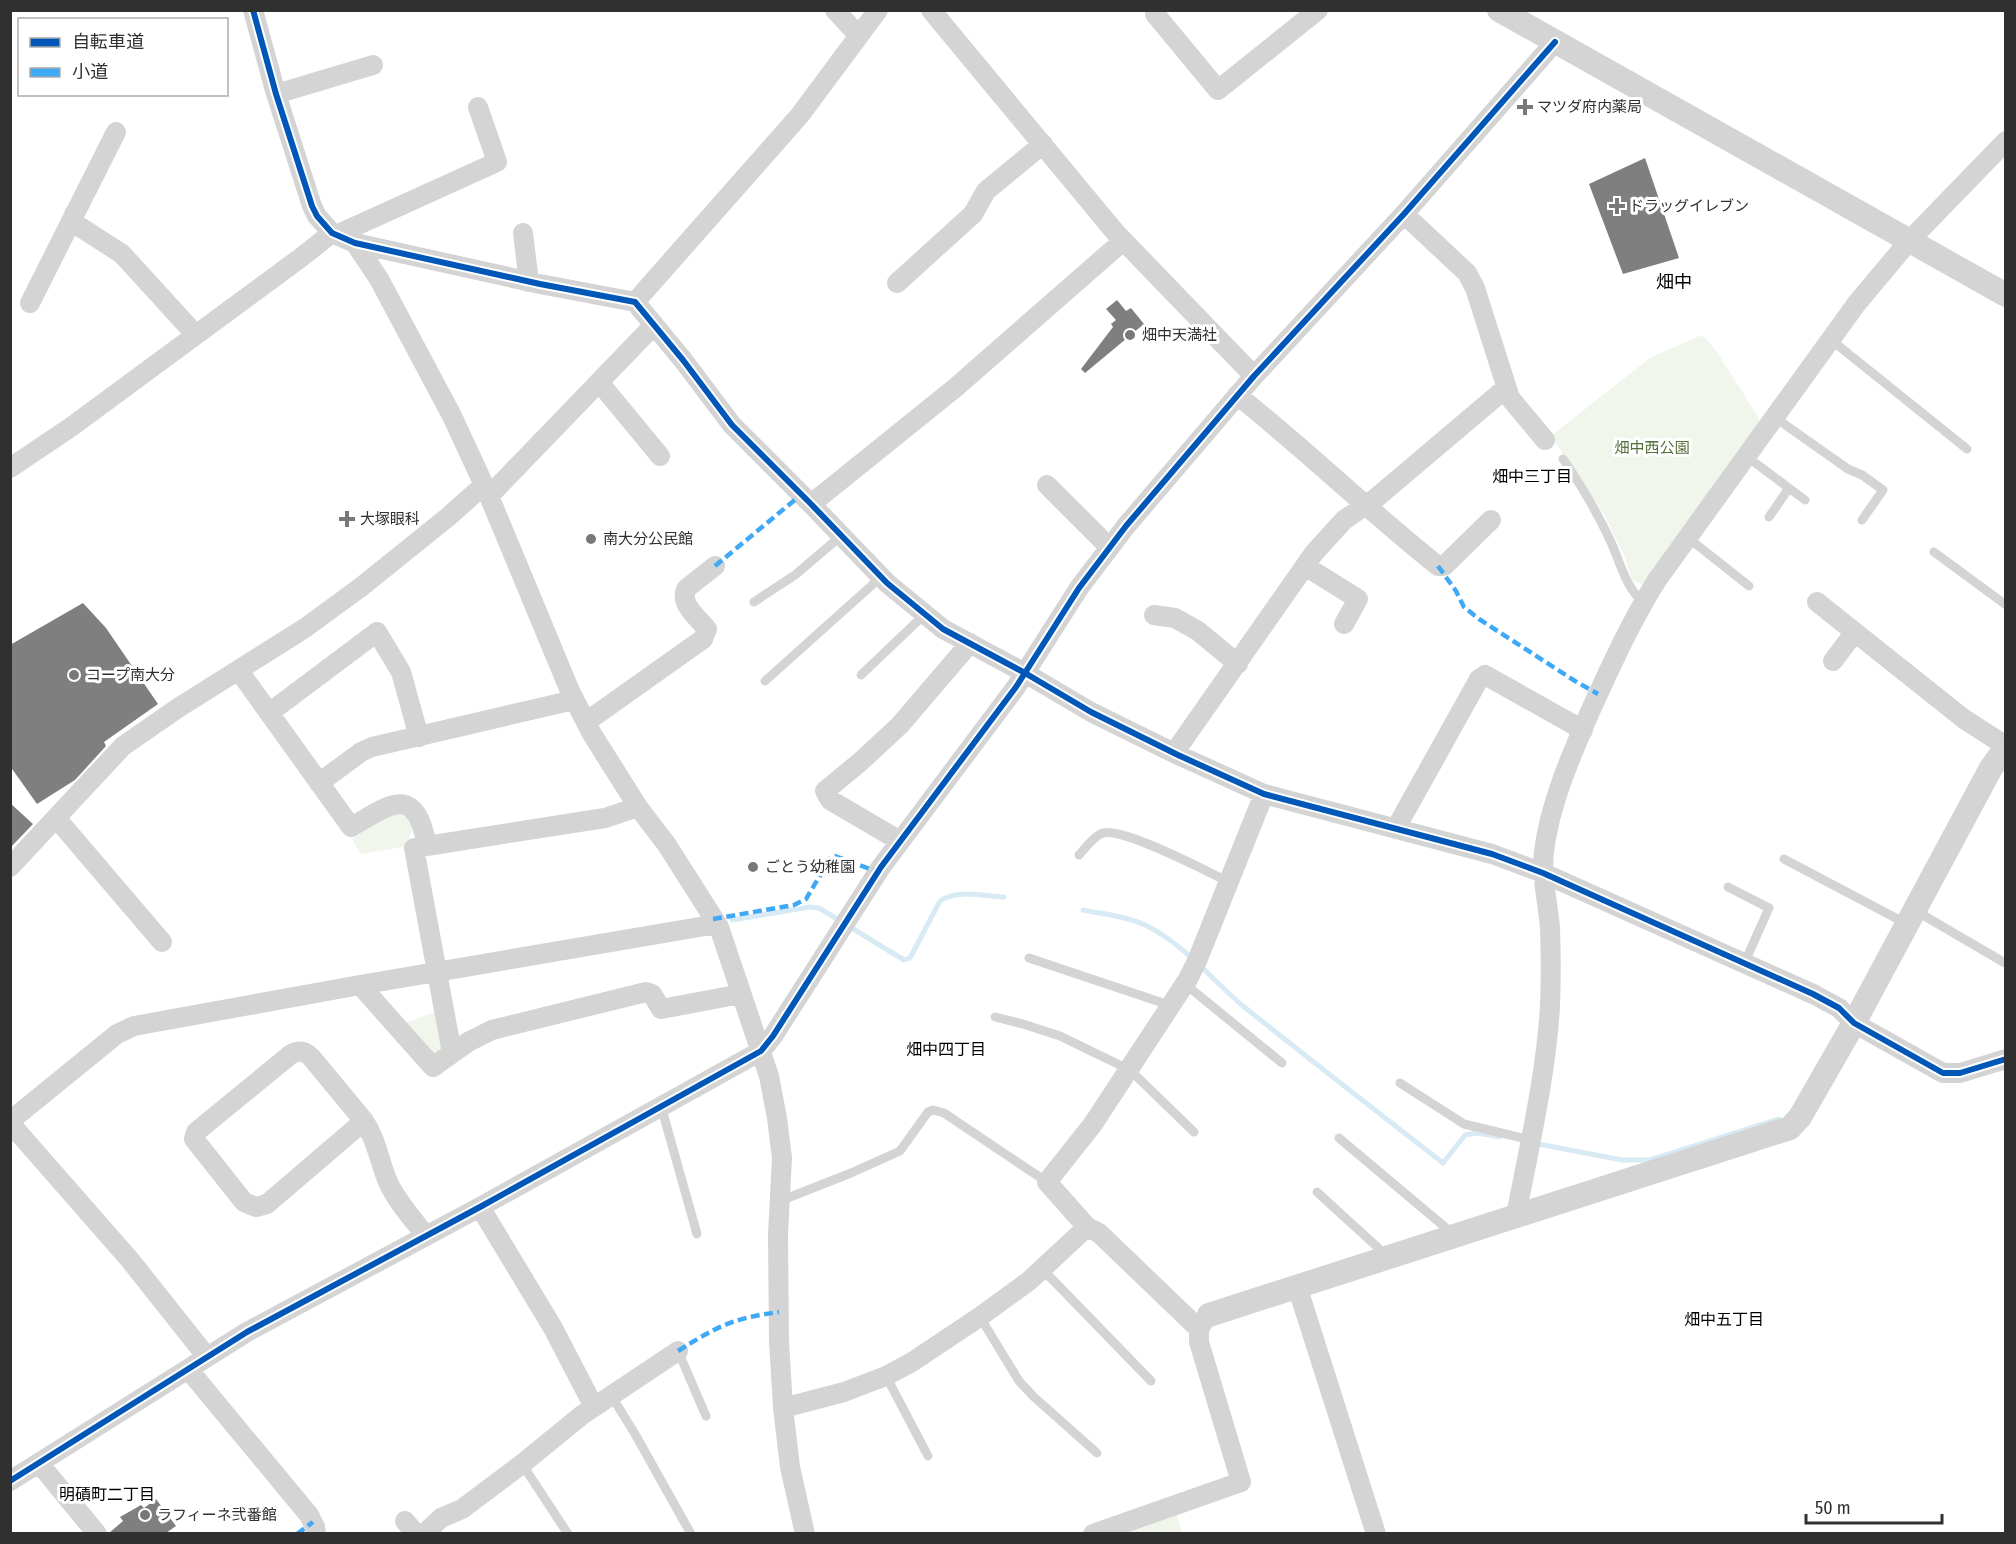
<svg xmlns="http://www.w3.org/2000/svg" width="2016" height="1544" font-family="'Fira Sans Condensed','Noto Sans JP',sans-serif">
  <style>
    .green { fill: #f1f6ec }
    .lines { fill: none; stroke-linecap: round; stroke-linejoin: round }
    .stream { stroke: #d8eaf4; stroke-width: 5 }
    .building { fill: #7f7f7f }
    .service { stroke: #d4d4d4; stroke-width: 9 }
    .minor { stroke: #d4d4d4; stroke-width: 20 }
    .tertiary { stroke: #d4d4d4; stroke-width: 24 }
    .quiet { stroke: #3fa9f5; stroke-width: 4.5; stroke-dasharray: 9 4.5; stroke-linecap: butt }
    .cycleway-casing { stroke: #fff; stroke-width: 10 }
    .cycleway { stroke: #0057b8; stroke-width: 6 }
    .poi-dot { fill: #787878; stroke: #fff; stroke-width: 2 }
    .labels { text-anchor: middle; stroke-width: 6; stroke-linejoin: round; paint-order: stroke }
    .poi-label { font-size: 15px; fill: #303030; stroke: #fff; text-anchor: start }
    .park-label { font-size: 15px; fill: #546f39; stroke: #fff }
    .neighbourhood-label { font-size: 16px; fill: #000; stroke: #fff }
    .quarter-label { font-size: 18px; fill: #000; stroke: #fff }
  </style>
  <rect width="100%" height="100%" fill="#fff"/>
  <!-- green -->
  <path class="green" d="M1702 335 1715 349 1759 418V423L1649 579 1641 584 1632 580 1624 555 1604 514 1551 436 1651 357Z
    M390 812 406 814 413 826 407 844 403 847 361 854 352 839Z
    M435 1012 442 1049 432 1056 405 1023Z
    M1177 1514 1182 1533 1124 1534Z"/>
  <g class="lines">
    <!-- stream -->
    <path class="stream" d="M1083 910C1103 914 1126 916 1145 925 1183 943 1211 979 1243 1006 1309 1059 1376 1111 1443 1163L1465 1135 1477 1133 1500 1137
      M732 920 810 907 819 908 904 960 910 958 940 901C956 889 984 896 1004 897
      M1533 1143 1622 1160H1650L1779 1119"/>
  </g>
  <!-- building -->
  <path class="building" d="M1645 158 1679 258 1623 274 1589 184Z
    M1117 300 1126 311 1131 308 1144 324 1085 373 1081 369 1113 327 1111 324 1116 320 1106 309Z
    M83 603 106 628 158 704 104 742 106 746 75 780 37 804 10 766V645Z
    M10 803 33 824 10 848Z
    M156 1499 176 1526 166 1533H109L123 1521 120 1517 141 1505 144 1508Z"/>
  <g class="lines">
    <!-- service -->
    <path class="service" d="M1830 339 1967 449
      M1774 417 1848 469 1862 475 1883 490 1862 520
      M1746 456 1805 500
      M1563 459C1581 485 1597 512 1610 540 1620 561 1625 587 1643 602
      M1769 517 1789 488
      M1687 537 1749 586
      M1934 552 2006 605
      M754 602 795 575 842 535
      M861 675 925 614
      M765 681 881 577
      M1079 855C1086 847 1094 836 1103 833 1123 827 1206 871 1229 882
      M1784 859 1907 924
      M1728 887 1769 908 1744 964
      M1916 911 2005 963
      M1029 958 1172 1006
      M1185 984 1282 1063
      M995 1017 1023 1024 1060 1036 1130 1070 1194 1132
      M1400 1083 1464 1124 1531 1140
      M661 1106 697 1234
      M1339 1138 1452 1233
      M1317 1192 1386 1255
      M780 1201 851 1173 900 1151 928 1112 933 1110 944 1113 1047 1182
      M1039 1273 1050 1277 1151 1381
      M980 1317 1019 1381 1034 1397 1097 1453
      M678 1351 706 1416
      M886 1376 928 1456
      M611 1395 635 1434 691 1534
      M522 1464 568 1534"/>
    <!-- minor -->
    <path class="minor" d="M253 10 276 94 312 206 317 216 332 233 355 243 540 284 635 302 683 360 732 425 811 504 887 583 943 629 1025 673 1091 712 1178 755 1264 794 1492 854 1543 873 1813 994 1839 1008 1854 1023 1943 1073H1960L2006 1059
      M835 10 859 36
      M931 10 1115 232 1254 376
      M1155 14 1218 90 1318 10
      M276 94 373 65
      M74 214V220L77 225 122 254 195 334
      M1404 214 1467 273 1475 288 1510 398 1545 440
      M523 233 529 282
      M336 235 497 162 478 107
      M355 243 379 279 452 416 489 496 570 691 592 734 638 807 667 845 719 927 769 1076 777 1118 782 1158 778 1234 779 1342 783 1408 790 1467 805 1534
      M897 283 973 214 986 191 1043 144
      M635 302 800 115 878 10
      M30 303 116 132
      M599 382 660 456
      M1237 395C1306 450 1369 511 1438 566H1444L1491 520
      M10 468 71 427 299 259 332 233
      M1047 485 1109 547
      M489 496 654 325
      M811 504 955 388 1123 241
      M1305 566 1358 599 1344 624
      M1817 602 1964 719 2006 746
      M1154 615 1175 618 1198 631 1238 664
      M1833 661 1854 633
      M239 671 351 827C391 804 415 783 427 846
      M269 713 377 632 401 672 419 737
      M586 722 703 639 707 629C698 618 678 603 687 588L715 566
      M1174 753 1314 553 1344 520 1376 498 1506 388
      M319 783 361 752 372 747 574 700
      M57 819 162 942
      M1396 828 1479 679 1485 675 1583 730
      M900 841 830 800 825 791 860 762 900 725 970 643
      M10 867 123 746 178 708 305 628 361 587 448 517 484 485
      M360 985 433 1067 468 1042 492 1030 646 992 652 994 661 1009 741 994
      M452 1053 414 848 605 818 638 807
      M10 1121 117 1034 134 1026 360 985 717 924
      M364 1121 267 1204 256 1207 244 1202 194 1139 196 1132 290 1055C298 1050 304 1050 311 1057L364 1121C377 1140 379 1161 388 1182 397 1202 413 1219 426 1236
      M10 1123 130 1260 207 1357
      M480 1207 553 1328 594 1407
      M1516 1216C1529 1147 1546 1076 1550 1006 1551 980 1551 954 1550 928 1548 903 1541 877 1544 851 1550 804 1570 758 1589 714 1610 668 1630 623 1657 580L1857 303 1909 241 2006 141
      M1087 1227 1047 1182 1093 1124 1188 979 1197 961 1264 794
      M1297 1286 1376 1534
      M188 1369 309 1515 315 1527 316 1534
      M783 1408 844 1392 886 1376 912 1362 978 1318 1029 1281 1087 1227 1099 1233 1199 1329
      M39 1463 97 1534
      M10 1481 247 1332 480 1207 761 1051 773 1036 881 867 1016 687 1079 588 1126 526 1254 376 1404 214 1555 42
      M405 1521 416 1534
      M424 1534 441 1518 462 1509 522 1464 582 1415 678 1351
      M1093 1534 1241 1482 1199 1342V1329L1205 1319"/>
    <!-- tertiary -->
    <path class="tertiary" d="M1499 10 2006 295
      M1209 1315 1790 1128 1800 1117 1854 1023 1991 768 2006 747"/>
    <!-- quiet -->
    <path class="quiet" d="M715 566 802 494
      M1438 566 1456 591 1464 607 1479 619 1575 681 1598 694
      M713 919 794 905 806 899 831 857 835 856 878 872
      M678 1351C716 1327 733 1318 779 1312
      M297 1534 313 1522"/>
    <defs>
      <path id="cycleway" d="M253 10 276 94 312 206 317 216 332 233 355 243 540 284 635 302 683 360 732 425 811 504 887 583 943 629 1025 673 1091 712 1178 755 1264 794 1492 854 1543 873 1813 994 1839 1008 1854 1023 1943 1073H1960L2006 1059
        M10 1481 247 1332 480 1207 761 1051 773 1036 881 867 1016 687 1079 588 1126 526 1254 376 1404 214 1555 42"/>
    </defs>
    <!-- cycleway casing -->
    <use href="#cycleway" class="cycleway-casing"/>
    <!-- cycleway -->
    <use href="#cycleway" class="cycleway"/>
  </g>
  <!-- markers -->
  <g class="poi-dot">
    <path d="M1522 98h6v6h6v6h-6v6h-6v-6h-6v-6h6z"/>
    <path d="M1614 197h6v6h6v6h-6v6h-6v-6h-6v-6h6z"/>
    <circle cx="1130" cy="335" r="6"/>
    <path d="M344 510h6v6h6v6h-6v6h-6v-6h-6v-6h6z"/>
    <circle cx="591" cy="539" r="6"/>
    <circle cx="74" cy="675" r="6"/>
    <circle cx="753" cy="867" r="6"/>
    <circle cx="145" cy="1515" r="6"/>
  </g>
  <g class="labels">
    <!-- poi labels -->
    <g class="poi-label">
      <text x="1537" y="112">マツダ府内薬局</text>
      <text x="1629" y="211">ドラッグイレブン</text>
      <text x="1142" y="340">畑中天満社</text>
      <text x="360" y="524">大塚眼科</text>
      <text x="603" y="544">南大分公民館</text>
      <text x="86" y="680">コープ南大分</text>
      <text x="765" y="872">ごとう幼稚園</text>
      <text x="157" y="1520">ラフィーネ弐番館</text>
    </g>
    <!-- park labels -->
    <g class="park-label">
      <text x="1652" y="453">畑中西公園</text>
    </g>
    <!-- neighbourhood labels -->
    <g class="neighbourhood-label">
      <text x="1532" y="482">畑中三丁目</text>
      <text x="946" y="1055">畑中四丁目</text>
      <text x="1724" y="1325">畑中五丁目</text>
      <text x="107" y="1500">明磧町二丁目</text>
    </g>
    <!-- quarter labels -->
    <g class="quarter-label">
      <text x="1674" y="288">畑中</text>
    </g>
  </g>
  <!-- border -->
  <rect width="2016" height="1544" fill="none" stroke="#303030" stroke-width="24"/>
  <!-- legend -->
  <rect x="18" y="18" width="210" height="78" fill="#ffffff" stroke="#acacac" stroke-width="1.5"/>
  <rect x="30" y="38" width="30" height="9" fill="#0057b8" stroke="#acacac" stroke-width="1.5"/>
  <text x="72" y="48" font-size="18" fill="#303030">自転車道</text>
  <rect x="30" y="68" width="30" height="9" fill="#3fa9f5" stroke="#acacac" stroke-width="1.5"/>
  <text x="72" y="78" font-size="18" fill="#303030">小道</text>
  <!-- scale -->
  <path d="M1806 1514v9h136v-9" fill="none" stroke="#303030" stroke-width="3"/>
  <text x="1815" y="1514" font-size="18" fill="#303030" stroke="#ffffff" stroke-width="4.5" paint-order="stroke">50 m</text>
</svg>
